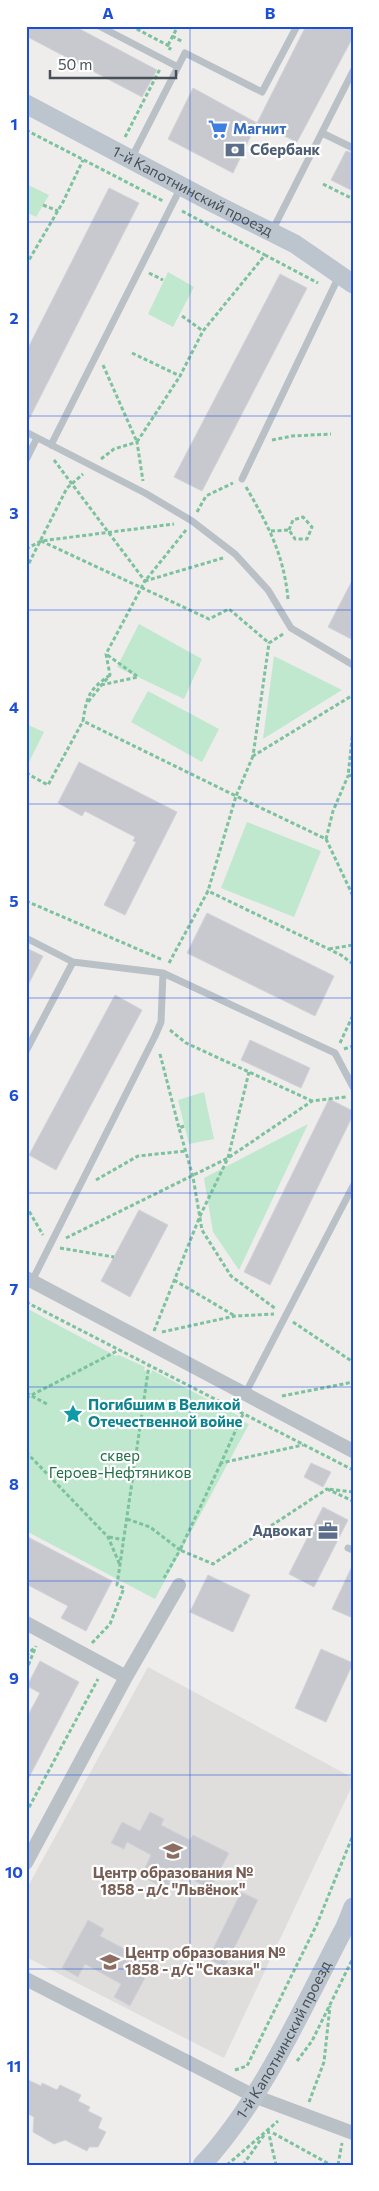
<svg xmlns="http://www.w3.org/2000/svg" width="379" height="2191" font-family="Commissioner,sans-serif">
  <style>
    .education { fill: #e0dddd }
    .green { fill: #bfe8ce }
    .building { fill: #c7c9cf; stroke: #d1d3d7 }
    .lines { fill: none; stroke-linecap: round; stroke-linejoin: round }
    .path { stroke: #7bc29d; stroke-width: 3; stroke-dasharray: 4 2.5; stroke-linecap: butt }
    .lane { stroke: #b9c1c7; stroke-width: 7 }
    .street { stroke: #b9c1c7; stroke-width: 14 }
    .secondary { stroke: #bcc5ce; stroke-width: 19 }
    .grid { fill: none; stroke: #1d4ed8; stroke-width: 1; stroke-opacity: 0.55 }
    .labels { text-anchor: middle; stroke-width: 4.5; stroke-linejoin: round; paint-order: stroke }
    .shop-label { font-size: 15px; font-weight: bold; fill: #366cbe; stroke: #fff; text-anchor: start }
    .service-label { font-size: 15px; font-weight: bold; fill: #4e5e75; stroke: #fff; text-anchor: start }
    .street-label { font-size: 15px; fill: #475057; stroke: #fff }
    .culture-label { font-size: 15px; font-weight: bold; fill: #0d838f; stroke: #fff; text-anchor: start }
    .park-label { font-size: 15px; fill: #216f46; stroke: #fff }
    .education-label { font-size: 15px; font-weight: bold; fill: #785e54; stroke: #fff }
    .neatline { fill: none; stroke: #1d4ed8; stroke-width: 2 }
    .grid-label { font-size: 16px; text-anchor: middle; font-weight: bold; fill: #1d4ed8 }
  </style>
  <rect width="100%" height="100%" fill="#efecec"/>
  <!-- education -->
  <path class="education" d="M148 1667 353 1778V1784L224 2058 26 1957V1890Z"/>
  <!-- green -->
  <path class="green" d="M26 184 49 195 36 217 26 212Z
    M168 272 194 287 173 327 148 314Z
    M139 624 202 659 184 699 117 667Z
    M274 656 342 690 263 739Z
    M148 691 219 729 202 762 131 722Z
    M26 724 44 732 28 764 26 763Z
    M247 822 321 851 294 917 221 888Z
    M204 1092 214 1139 189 1144 178 1100Z
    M308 1124 239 1270 213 1232 204 1178Z
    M26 1308 116 1356 119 1355 145 1367 144 1370 151 1374 152 1370 239 1416 238 1419 249 1424 155 1599 26 1531Z"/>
  <!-- building -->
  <path class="building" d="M26 26H74L157 70 142 97 26 36Z
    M306 26H353V37L297 142 257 123Z
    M193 88 257 123 233 173 168 139Z
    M346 151 353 153V191L331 180Z
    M109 188 139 203 26 425V352Z
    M280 274 307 288 202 491 174 477Z
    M353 579V640L328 627Z
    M79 762 177 812 125 915 104 905 136 842 133 841 135 837 85 811 82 816 58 803Z
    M207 913 334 976 315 1016 187 953Z
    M26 948 43 956 26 989Z
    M115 995 142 1010 56 1170 29 1155Z
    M250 1040 310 1068 301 1088 241 1060Z
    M329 1099 353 1111V1115L270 1285 244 1272Z
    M139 1210 168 1225 130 1297 101 1281Z
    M311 1463 331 1472 323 1487 304 1477Z
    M323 1507 348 1520 314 1587 289 1574Z
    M26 1536 112 1581 86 1631 61 1618 68 1606 26 1584Z
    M353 1564V1618L332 1609Z
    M208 1575 250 1595 233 1632 190 1612Z
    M321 1649 353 1663 326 1722 295 1708Z
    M40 1661 79 1682 26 1783V1719L40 1693 27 1686Z
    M150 1812 164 1819 161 1825 190 1840 193 1835 229 1853 210 1889 175 1871 167 1889 141 1876 151 1855 127 1842 124 1849 111 1843 122 1822 140 1831Z
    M241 1892 258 1900 225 1967 208 1959Z
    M88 1920 104 1929 100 1936 136 1955 138 1951 155 1959 130 2006 114 1997 121 1984 85 1964 78 1977 62 1968Z
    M26 2079 41 2086 42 2083 57 2090 60 2085 81 2095 78 2101 90 2107 88 2111 102 2118 98 2128 106 2132 98 2147H89L87 2151 65 2140 54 2144 33 2132 34 2117 26 2113Z"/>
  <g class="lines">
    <!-- path -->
    <path class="path" d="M131 26 171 47 169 50
      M172 36 183 42
      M168 45 178 26
      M26 130 163 201
      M125 137 160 69
      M323 184 353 199
      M43 205 58 211
      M182 211 265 255
      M26 265 63 202 83 160
      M149 273 163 280
      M182 316 203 331 265 255 318 283
      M132 353 180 376 203 331
      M103 365 137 442
      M272 440 292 436 331 434
      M137 442 180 376
      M101 459 114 449 137 442 143 481
      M54 460 145 581 106 654 110 675 88 702
      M246 487C268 525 284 555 288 599
      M197 512 206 496 233 483
      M186 530 145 581 223 558
      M271 531 289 530 295 539H307L312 527 303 517 293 520 289 530
      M41 541 209 619 229 609 269 643
      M26 549 41 541 174 524
      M26 569 67 488 83 474
      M283 634 269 643 253 756 353 695
      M110 675C89 690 87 695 83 721L236 796 208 891
      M101 685 138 677 106 654
      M353 730 348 776 353 775
      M253 756 236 796 326 839 333 811 348 776
      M26 773 48 785 83 721
      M326 839 353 896
      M26 901 163 960
      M329 949 353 945
      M169 963 208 891 341 955 353 964
      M170 1030 186 1043 312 1101
      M340 1043 353 1015
      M344 1049 353 1046
      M160 1054 179 1128
      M184 1126 179 1128 193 1177 202 1230 231 1276 276 1309
      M96 1180 138 1156 186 1151
      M26 1206 43 1235
      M66 1238 228 1158 312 1101 346 1097
      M60 1248 114 1257
      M174 1280 235 1316
      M26 1302 353 1470
      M293 1322 353 1362
      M154 1331 200 1216 228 1158 249 1072
      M162 1332 235 1316 274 1314
      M26 1393 47 1404
      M282 1396 353 1382
      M26 1398 119 1350
      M243 1414 221 1463 303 1445
      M26 1452 108 1537 120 1565
      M221 1463 180 1550 213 1564 327 1489
      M134 1470 141 1471
      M353 1492 327 1489 353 1501
      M127 1519 150 1527 180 1550 164 1578
      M109 1537 124 1540
      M92 1643 110 1624 124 1588 117 1585 149 1365
      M26 1656 34 1648
      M26 1671 36 1646
      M26 1813 98 1679
      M297 2061 312 2041 353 1958
      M235 2070 247 2066 317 1924 353 1835
      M309 2102 324 2062 330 2006
      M268 2130 276 2165
      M273 2133 331 2165
      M227 2165 278 2121
      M243 2165 264 2135
      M338 2165 342 2143"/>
    <!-- lane -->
    <path class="lane" d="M99 26 178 67
      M322 133 353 148
      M131 159 185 53 262 92 297 26
      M272 231 353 71
      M26 432 145 493 192 521 235 554 268 590 291 628 353 665
      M51 445 181 187
      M26 460 37 438
      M242 479 339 276
      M26 938 73 962 163 973 335 1053 353 1087
      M26 1051 73 962
      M32 1281 155 1036 161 1022 163 973
      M245 1394 353 1186
      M348 1548 353 1550"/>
    <!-- street -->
    <path class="street" d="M26 1278 353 1451
      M26 1623 126 1677
      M26 1863 126 1677 179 1585
      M26 1979 254 2096 353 2133"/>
    <!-- secondary -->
    <g class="secondary">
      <path id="s1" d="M26 104 215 204 295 244 353 284"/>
      <path id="s2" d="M202 2165C265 2096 302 2008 345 1927L353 1907"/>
    </g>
  </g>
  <!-- grid -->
  <path class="grid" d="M190 26V2165M26 222H353M26 416H353M26 610H353M26 804H353M26 998H353M26 1193H353M26 1387H353M26 1581H353M26 1775H353M26 1969H353"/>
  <!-- icons -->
  <defs>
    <symbol id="supermarket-bare" viewBox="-9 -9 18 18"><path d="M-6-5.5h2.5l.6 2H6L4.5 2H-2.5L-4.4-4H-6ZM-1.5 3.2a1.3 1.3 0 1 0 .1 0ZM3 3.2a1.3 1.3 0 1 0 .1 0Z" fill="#3f7fe0" stroke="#fff" stroke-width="2.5" paint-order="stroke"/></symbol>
    <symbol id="bank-bare" viewBox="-9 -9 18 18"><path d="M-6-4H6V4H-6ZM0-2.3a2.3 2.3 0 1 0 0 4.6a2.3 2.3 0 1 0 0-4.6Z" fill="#5c6f8a" stroke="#fff" stroke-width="2.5" paint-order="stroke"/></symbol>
    <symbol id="sight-bare" viewBox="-9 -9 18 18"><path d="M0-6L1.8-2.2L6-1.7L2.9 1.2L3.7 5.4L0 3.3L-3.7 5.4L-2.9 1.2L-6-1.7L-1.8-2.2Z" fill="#0f9aa8" stroke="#fff" stroke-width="2.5" paint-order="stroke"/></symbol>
    <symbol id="office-bare" viewBox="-9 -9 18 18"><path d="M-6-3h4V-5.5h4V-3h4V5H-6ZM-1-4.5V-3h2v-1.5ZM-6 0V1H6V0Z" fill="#5c6f8a" stroke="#fff" stroke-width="2.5" paint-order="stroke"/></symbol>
    <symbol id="school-bare" viewBox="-9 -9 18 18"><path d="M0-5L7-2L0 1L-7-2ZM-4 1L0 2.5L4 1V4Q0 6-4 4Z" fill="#8d6e63" stroke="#fff" stroke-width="2.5" paint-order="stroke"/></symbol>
  </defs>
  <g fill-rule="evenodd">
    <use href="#supermarket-bare" x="204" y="115" width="28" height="28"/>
    <use href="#bank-bare" x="221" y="136" width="28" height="28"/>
    <use href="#sight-bare" x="59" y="1400" width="28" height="28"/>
    <use href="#office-bare" x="314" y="1517" width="28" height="28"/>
    <use href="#school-bare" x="159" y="1837" width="28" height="28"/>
    <use href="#school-bare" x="96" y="1948" width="28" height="28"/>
  </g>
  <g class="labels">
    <!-- shop labels -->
    <g class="shop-label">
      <text x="233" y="134">Магнит</text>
    </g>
    <!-- service labels -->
    <g class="service-label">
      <text x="250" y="155">Сбербанк</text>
      <text x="313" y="1536" text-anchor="end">Адвокат</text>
    </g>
    <!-- street labels -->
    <g class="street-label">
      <text dy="5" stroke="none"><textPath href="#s1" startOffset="188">1-й Капотнинский проезд</textPath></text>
      <text dy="5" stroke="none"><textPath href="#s2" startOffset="150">1-й Капотнинский проезд</textPath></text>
    </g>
    <!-- culture labels -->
    <g class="culture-label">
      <text x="88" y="1410">Погибшим в Великой<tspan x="88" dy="17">Отечественной войне</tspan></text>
    </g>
    <!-- park labels -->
    <g class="park-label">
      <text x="120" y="1461">сквер<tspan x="120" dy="17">Героев-Нефтяников</tspan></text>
    </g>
    <!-- education labels -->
    <g class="education-label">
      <text x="173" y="1878">Центр образования №<tspan x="173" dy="17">1858 - д/с "Львёнок"</tspan></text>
      <text x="125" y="1958" text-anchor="start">Центр образования №<tspan x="125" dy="17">1858 - д/с "Сказка"</tspan></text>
    </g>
  </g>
  <!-- border -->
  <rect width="379" height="2191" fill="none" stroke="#ffffff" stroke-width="55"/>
  <!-- scale -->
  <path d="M50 70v8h126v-8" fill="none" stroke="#475057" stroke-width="2.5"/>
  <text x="58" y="70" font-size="15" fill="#475057" stroke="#ffffff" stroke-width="4" paint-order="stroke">50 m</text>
  <rect x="28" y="28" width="324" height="2136" class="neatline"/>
  <g class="grid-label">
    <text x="108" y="19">A</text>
    <text x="270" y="19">B</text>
    <text x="14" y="130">1</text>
    <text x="14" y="324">2</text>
    <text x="14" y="519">3</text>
    <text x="14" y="713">4</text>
    <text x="14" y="907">5</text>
    <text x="14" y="1101">6</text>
    <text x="14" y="1295">7</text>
    <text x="14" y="1490">8</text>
    <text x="14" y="1684">9</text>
    <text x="14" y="1878">10</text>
    <text x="14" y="2072">11</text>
  </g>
</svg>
